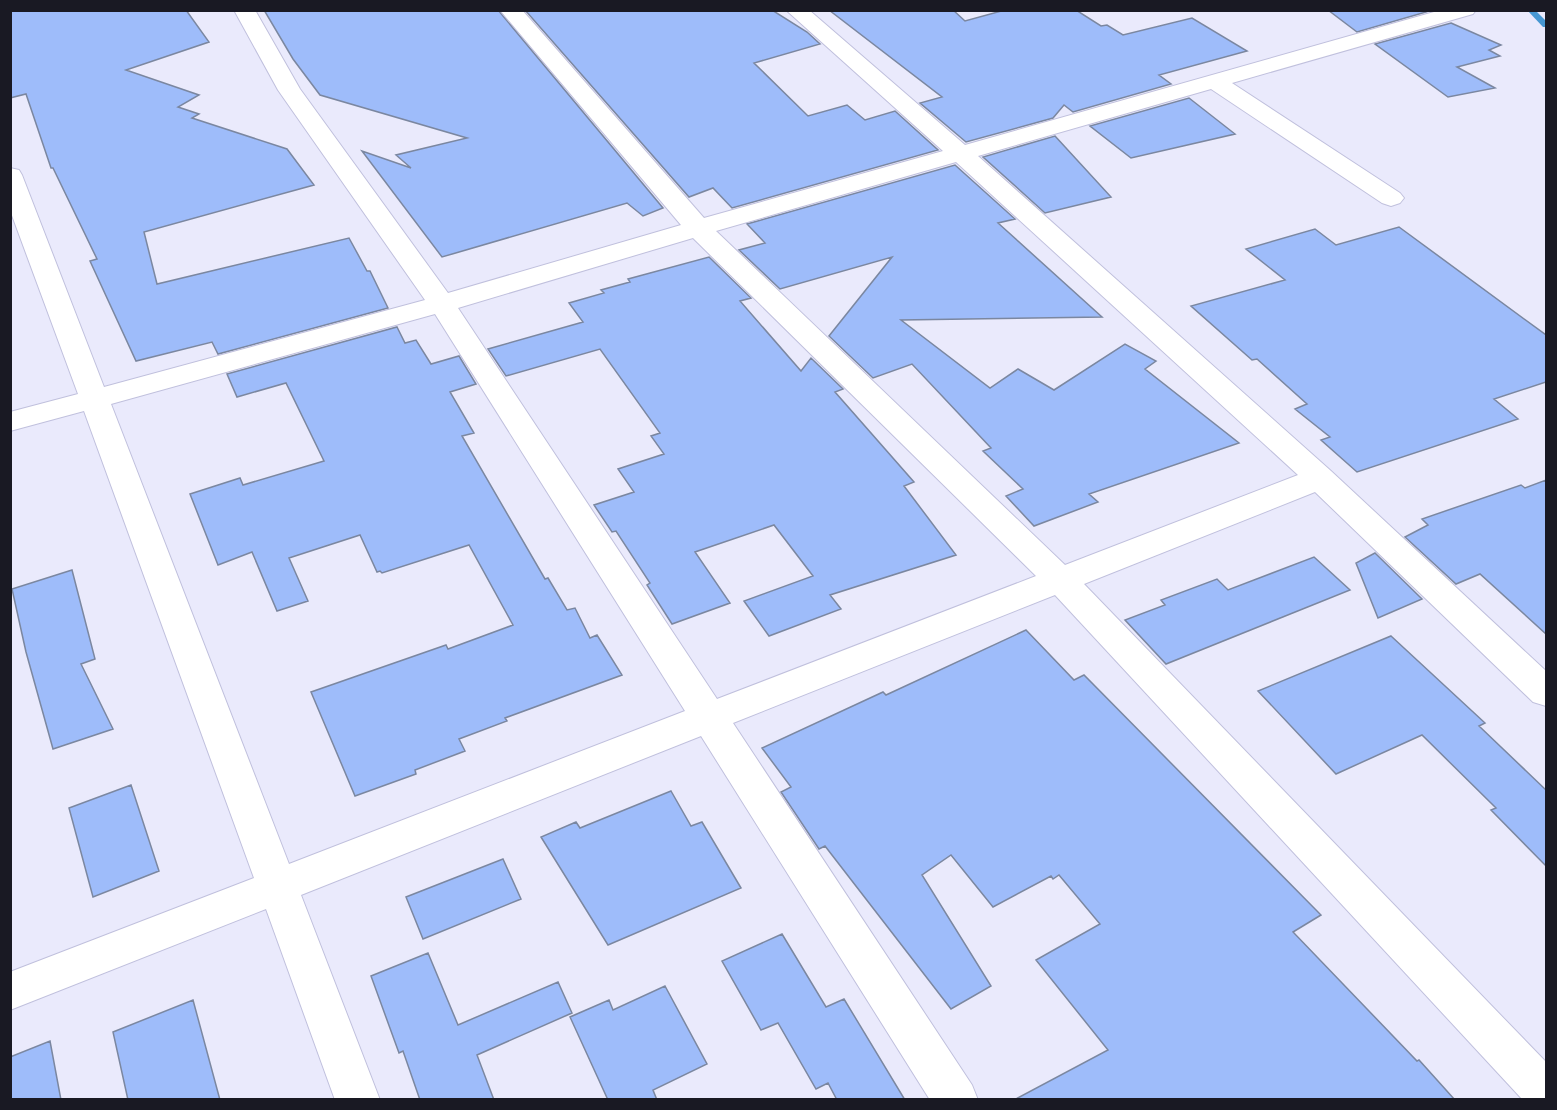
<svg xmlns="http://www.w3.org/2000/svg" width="1557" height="1110" font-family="Barlow,sans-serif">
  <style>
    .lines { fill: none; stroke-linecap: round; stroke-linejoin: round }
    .stream { fill: #4697d2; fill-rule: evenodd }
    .building { fill: #9ebcfa; stroke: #7b87a0; stroke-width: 1.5 }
    .minor-casing { stroke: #c0c0dd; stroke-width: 2 }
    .minor { fill: #fff; fill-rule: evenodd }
  </style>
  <rect width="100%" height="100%" fill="#eaeafc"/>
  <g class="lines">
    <!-- stream -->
    <path class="stream" d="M1527 10H1535L1546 21V27H1543Z"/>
  </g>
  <!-- building -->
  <path class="building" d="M10 10H186L209 42 126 70 199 95 178 107 199 114 192 118 287 149 314 185 144 232 157 284 349 238 367 271H370L388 308 218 354 212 342 136 361 90 261 97 259 53 168H51L26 94 10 98Z
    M264 10H498L663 208 643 216 627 203 442 257 362 151 411 168 396 155 467 138 320 95 293 59Z
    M525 10H772L807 32 820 44 754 63 808 116 847 105 865 120 895 111 938 150 732 208 713 188 689 197Z
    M829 10H953L965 21 1005 10H1076L1101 26 1107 25 1123 35 1192 18 1247 51 1159 75 1171 84 1073 112 1064 105 1053 118 966 142 920 103 942 97Z
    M1328 10H1423L1426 12 1357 32Z
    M1451 23 1501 45 1489 50 1500 56 1457 67 1495 88 1448 97 1375 44Z
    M1189 98 1235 134 1131 158 1090 126Z
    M1055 136 1111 197 1045 213 983 157Z
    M955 165 1015 219 998 223 1102 317 901 320 990 388 1018 369 1054 390 1125 344 1156 361 1145 369 1239 443 1089 494 1098 502 1034 526 1006 496 1023 489 983 451 991 448 912 364 873 378 829 336 892 257 780 289 739 250 765 243 747 224Z
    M1399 227 1546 335V382L1494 399 1518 419 1357 472 1321 440 1330 437 1295 409 1307 404 1257 359 1252 360 1191 306 1285 280 1246 249 1315 229 1336 245Z
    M709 257 751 298 740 301 801 371 811 358 843 389 835 392 914 482 904 486 956 555 830 595 841 609 769 636 744 601 813 576 774 525 695 552 730 603 672 624 647 585 650 583 616 531 612 532 594 505 634 492 618 469 664 454 651 436 660 433 600 349 506 376 488 349 583 322 569 303 604 293 601 290 630 282 628 279Z
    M397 327 405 343 416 340 431 364 459 356 476 384 450 392 474 433 462 436 545 579 548 578 567 610 575 608 590 638 597 635 622 675 505 718 507 721 459 739 465 751 415 770 416 774 355 796 311 692 446 645 448 649 513 625 469 545 382 573 380 571 377 572 360 535 289 558 308 601 277 611 252 552 218 565 190 494 240 478 243 485 324 461 286 383 237 397 227 374Z
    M1546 480V634L1480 574 1456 584 1405 537 1428 525 1422 519 1521 485 1525 488Z
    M1375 553 1422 599 1378 618 1356 563Z
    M1314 557 1350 590 1166 664 1125 620 1165 605 1161 600 1217 579 1228 590Z
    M72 570 95 659 81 664 113 729 53 749 26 652 12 589Z
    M1026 630 1074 680 1084 675 1321 915 1293 932 1417 1061 1419 1060 1455 1100H1014L1108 1050 1036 960 1100 924 1059 875 1053 879 1051 876 993 907 951 855 922 875 991 986 951 1009 825 846 819 849 781 792 791 787 762 748 883 692 886 695Z
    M1391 636 1485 723 1479 726 1546 790V866L1491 810 1496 808 1422 735 1336 774 1258 691Z
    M131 785 159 871 93 897 69 808Z
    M671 791 691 826 702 822 741 888 608 945 541 837 576 822 580 828Z
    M503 859 521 899 423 939 406 897Z
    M782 934 826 1007 844 999 905 1100H837L828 1083 816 1089 778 1023 761 1030 722 961Z
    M428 953 458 1025 558 982 572 1013 477 1055 494 1100H420L403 1051 399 1053 371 976Z
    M665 986 707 1064 653 1090 657 1100H608L570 1017 609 1000 613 1010Z
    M193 1000 220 1100H128L113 1032Z
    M50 1041 61 1100H10V1057Z"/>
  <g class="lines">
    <defs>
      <path id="minor" d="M234 10H255L300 89 448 293 681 225 500 10H522L704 218 943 151 786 10H809L965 145 1441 10H1476L1473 14 1232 83 1400 193 1404 198 1400 203 1391 206 1382 203 1211 89 978 156 1331 471 1546 671V706L1533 702 1315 492 1084 584 1546 1062V1100L1522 1099 1055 595 733 723 972 1085 978 1100H930L701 736 301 895 380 1100H335L266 909 10 1010V972L254 878 84 411 10 431V412L78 394 10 210V168L19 170 22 175 104 387 425 300 278 90ZM956 162 1298 475 1065 565 716 231ZM693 238 1036 576 717 699 458 308ZM435 314 685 711 289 864 111 404Z"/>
    </defs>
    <!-- minor casing -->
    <use href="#minor" class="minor-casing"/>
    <!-- minor -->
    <use href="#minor" class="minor"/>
  </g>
  <!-- border -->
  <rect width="1557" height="1110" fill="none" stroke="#191923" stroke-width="24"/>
</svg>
